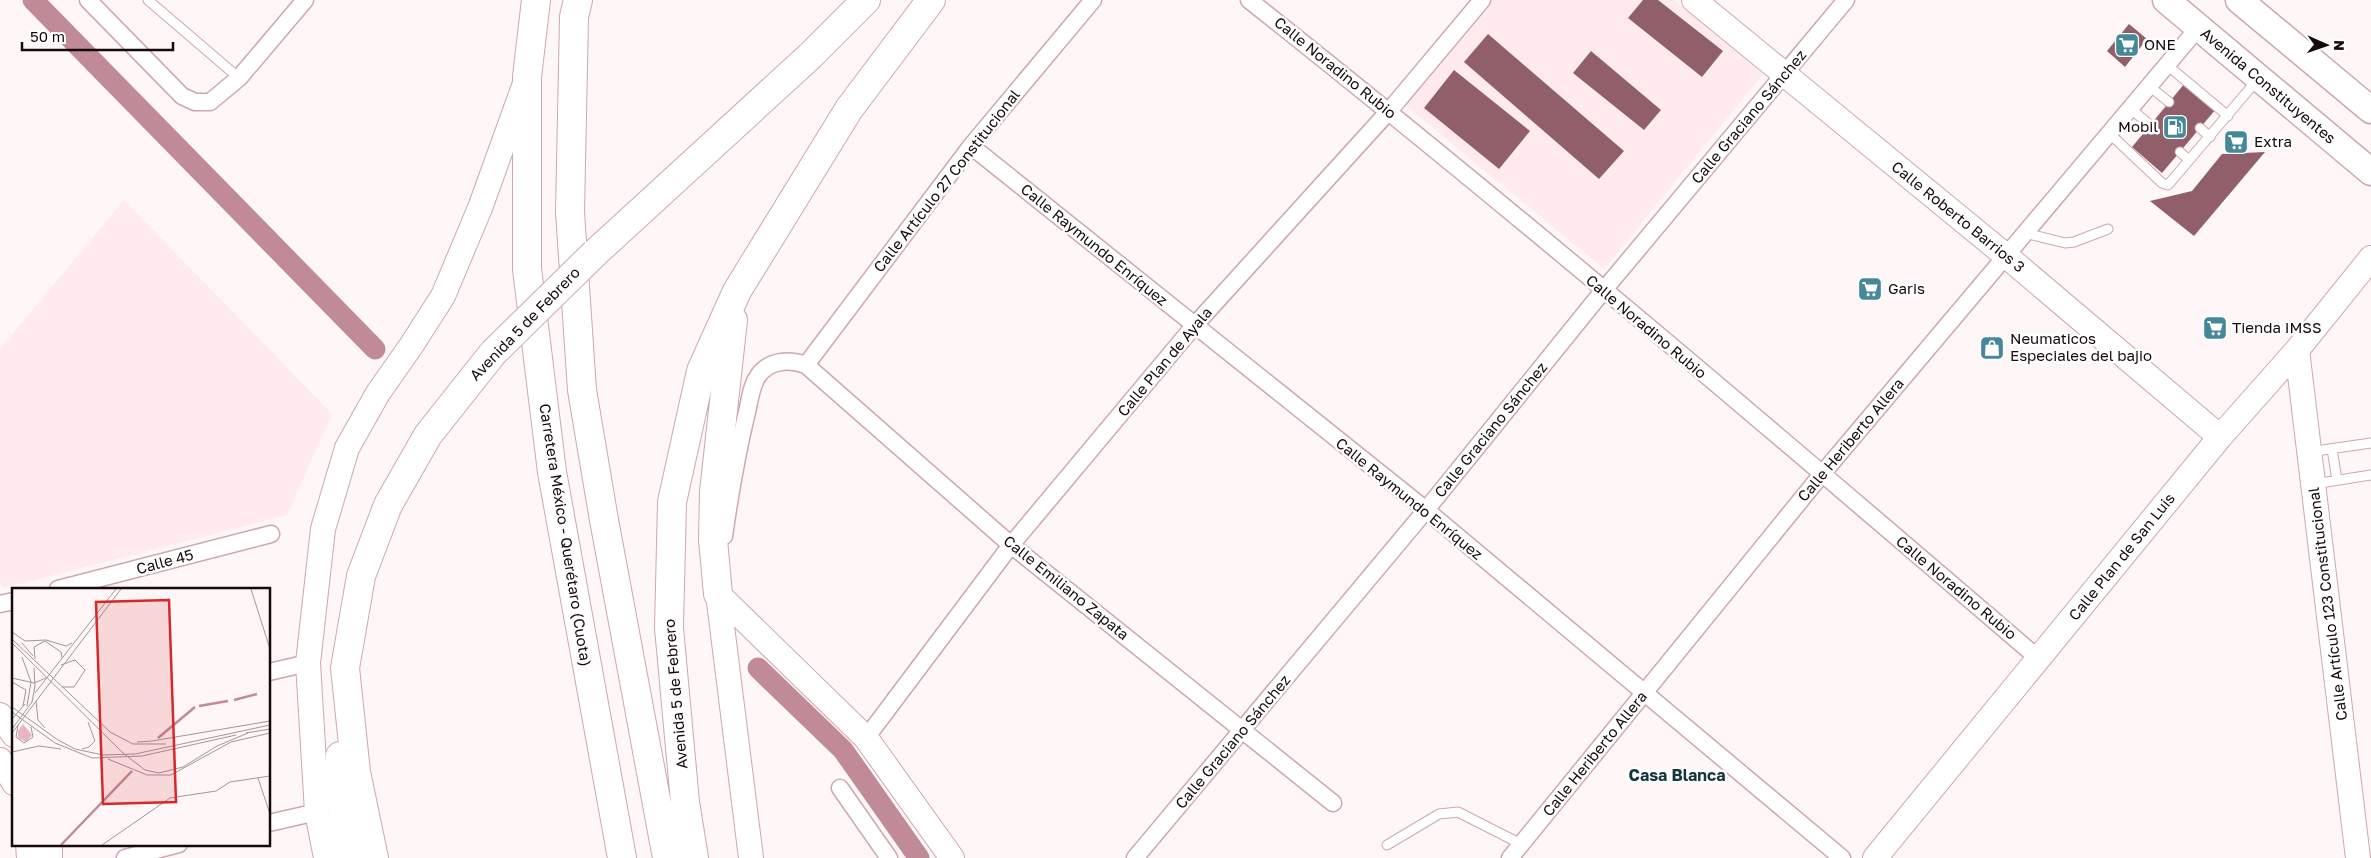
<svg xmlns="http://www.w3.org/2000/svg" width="2371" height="858" font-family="'Golos Text',sans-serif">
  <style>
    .built { fill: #ffebee }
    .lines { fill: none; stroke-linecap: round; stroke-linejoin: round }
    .canal { stroke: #c08b96; stroke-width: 21 }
    .building { fill: #915f6a }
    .lane-casing { stroke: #cea7af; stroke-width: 11 }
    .street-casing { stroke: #cea7af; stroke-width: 19 }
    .secondary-casing { stroke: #cea7af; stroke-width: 26 }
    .primary-casing { stroke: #cea7af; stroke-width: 29 }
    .highway-casing { stroke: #cea7af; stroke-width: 30 }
    .lane { stroke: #fff; stroke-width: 9 }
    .street { stroke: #fff; stroke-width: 16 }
    .secondary { stroke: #fff; stroke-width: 24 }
    .primary { stroke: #fff; stroke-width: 26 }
    .highway { stroke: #fff; stroke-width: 28 }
    .highway-bridge-casing { stroke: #cea7af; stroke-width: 30; stroke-linecap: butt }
    .highway-bridge { stroke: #fff; stroke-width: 28 }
    .labels { text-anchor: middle; stroke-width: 5; stroke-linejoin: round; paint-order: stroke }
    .poi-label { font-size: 15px; fill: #15090b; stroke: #fff; text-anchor: start }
    .street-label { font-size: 15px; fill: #15090b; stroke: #fff }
    .neighbourhood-label { font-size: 16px; font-weight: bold; fill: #16363e; stroke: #fff }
    .inset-river { fill: none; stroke: #c08b96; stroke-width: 2.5 }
    .inset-road { fill: none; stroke: #a19799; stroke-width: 1 }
    .view { fill: #d62828; fill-opacity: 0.15; stroke: #d62828; stroke-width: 2.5 }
    .inset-edge { fill: none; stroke: #15090b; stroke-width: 2.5 }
  </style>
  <rect width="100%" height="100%" fill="#fef6f7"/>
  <!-- built -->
  <path class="built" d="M1491 0H1674L1763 74 1604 269 1405 105Z
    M124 200 332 414 287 515 4 588 0 582V349Z"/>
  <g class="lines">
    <!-- canal -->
    <path class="canal" d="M33 0 375 349
      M758 668 843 750 919 858"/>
  </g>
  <!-- building -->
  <path class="building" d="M1643 0H1658L1723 51 1702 77 1628 18Z
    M2129 24 2147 39 2125 67 2107 51Z
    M1488 34 1624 151 1599 179 1464 62Z
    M1591 51 1661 110 1644 130 1573 73Z
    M1454 70 1530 131 1499 169 1424 108Z
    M2185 83 2216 109 2162 173 2132 147Z
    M2265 152 2194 236 2150 201 2192 191 2222 154Z"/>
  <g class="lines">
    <defs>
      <path id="lane" d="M148 0 239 78
        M2167 65 2228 116
        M2149 86 2169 102
        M2131 109 2150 125
        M2200 128 2210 137
        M2110 134 2162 183 2168 185 2258 79
        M2180 152 2189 160
        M2025 233 2065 243 2074 242 2108 229
        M2332 449 2337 480
        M2309 452 2371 443
        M2314 484 2371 475
        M1387 845 1439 814 1458 812 1521 844"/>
      <path id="street" d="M88 0 182 96 195 102H210L239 78 305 0
        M1249 0C1518 213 1779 436 2039 659
        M971 146 1426 510 1842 858
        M806 365 971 146 1093 0
        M724 536C730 494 737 453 747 412 750 400 751 386 758 376 769 360 789 359 806 365L1011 545 1333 803
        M58 589 271 534
        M0 604 14 601
        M269 672 308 663
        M866 738 1011 545 1194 326 1389 111 1482 0
        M840 788 889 858
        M269 823 317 812
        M125 858 179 844
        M1135 858 1426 510 1603 291 1846 0
        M1510 858 1822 474 2198 28"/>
      <path id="secondary" d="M1694 0 2005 255 2220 437
        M2297 350 2358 858
        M718 594 866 738 952 858
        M718 594 751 858
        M0 715 14 735
        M0 760 14 783
        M28 844 29 858
        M50 844V858
        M326 858 317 812 308 663 323 529 347 448 378 393 411 346 443 296 480 208 524 86
        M1875 858 2220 437 2297 350 2371 258"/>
      <path id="primary" d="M2166 0 2371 172
        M2239 0 2371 110"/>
      <path id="highway" d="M536 0 527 77V269L552 472 622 858
        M578 0 574 17 570 212 582 390 604 520 667 858
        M595 253 810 56 866 0
        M718 594 713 540 714 492 733 320
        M340 756 339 781 349 858
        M374 858 356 772 345 668 361 576 388 505 428 435 493 353
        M694 858 685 802 669 628 672 502 701 371 737 291 849 109 931 0"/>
    </defs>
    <!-- lane casing -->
    <use href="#lane" class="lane-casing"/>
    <!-- street casing -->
    <use href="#street" class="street-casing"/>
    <!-- secondary casing -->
    <use href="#secondary" class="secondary-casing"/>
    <!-- primary casing -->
    <use href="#primary" class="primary-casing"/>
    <!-- highway casing -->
    <use href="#highway" class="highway-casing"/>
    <!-- lane -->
    <use href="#lane" class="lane"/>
    <!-- street -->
    <use href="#street" class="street"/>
    <!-- secondary -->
    <use href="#secondary" class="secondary"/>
    <!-- primary -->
    <use href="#primary" class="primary"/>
    <!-- highway -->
    <use href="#highway" class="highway"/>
    <defs>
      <path id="highway-bridge" d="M493 353 595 253"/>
    </defs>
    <!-- highway-bridge casing -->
    <use href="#highway-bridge" class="highway-bridge-casing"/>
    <!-- highway-bridge -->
    <use href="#highway-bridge" class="highway-bridge"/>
  </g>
  <!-- icons -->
  <defs>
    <symbol id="supermarket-square" viewBox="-11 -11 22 22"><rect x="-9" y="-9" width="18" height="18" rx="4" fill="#458898" stroke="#fff"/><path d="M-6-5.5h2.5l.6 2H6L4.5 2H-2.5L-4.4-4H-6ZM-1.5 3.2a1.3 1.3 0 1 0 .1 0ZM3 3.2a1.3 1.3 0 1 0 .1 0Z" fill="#fff"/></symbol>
    <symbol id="fuel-square" viewBox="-11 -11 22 22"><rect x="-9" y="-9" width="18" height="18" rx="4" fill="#458898" stroke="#fff"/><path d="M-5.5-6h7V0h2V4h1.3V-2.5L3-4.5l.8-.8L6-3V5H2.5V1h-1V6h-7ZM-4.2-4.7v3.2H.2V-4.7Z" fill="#fff"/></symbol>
    <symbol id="shop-square" viewBox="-11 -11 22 22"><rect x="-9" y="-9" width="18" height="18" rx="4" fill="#458898" stroke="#fff"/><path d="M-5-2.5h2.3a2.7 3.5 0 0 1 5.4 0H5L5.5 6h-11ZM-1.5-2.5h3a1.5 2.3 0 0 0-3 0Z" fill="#fff"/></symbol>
  </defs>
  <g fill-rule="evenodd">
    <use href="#supermarket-square" x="2113" y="31" width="28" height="28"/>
    <use href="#fuel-square" x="2161" y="113" width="28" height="28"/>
    <use href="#supermarket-square" x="2222" y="128" width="28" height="28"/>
    <use href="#supermarket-square" x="1856" y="275" width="28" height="28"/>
    <use href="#supermarket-square" x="2201" y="314" width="28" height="28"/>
    <use href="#shop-square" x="1978" y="334" width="28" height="28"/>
  </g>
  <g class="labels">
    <!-- poi labels -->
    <g class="poi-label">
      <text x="2144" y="50">ONE</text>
      <text x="2158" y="132" text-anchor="end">Mobil</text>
      <text x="2254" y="147">Extra</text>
      <text x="1888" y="294">Garis</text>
      <text x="2232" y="333">Tienda IMSS</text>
      <text x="2010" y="344">Neumaticos<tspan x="2010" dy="17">Especiales del bajio</tspan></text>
    </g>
    <!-- street labels -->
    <g class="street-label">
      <text transform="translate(1335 68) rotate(39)" y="5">Calle Noradino Rubio</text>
      <text transform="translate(2268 86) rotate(40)" y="5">Avenida Constituyentes</text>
      <text transform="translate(1749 117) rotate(-50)" y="5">Calle Graciano Sánchez</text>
      <text transform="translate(947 181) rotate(-52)" y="5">Calle Artículo 27 Constitucional</text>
      <text transform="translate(1958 217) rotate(39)" y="5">Calle Roberto Barrios 3</text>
      <text transform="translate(1094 245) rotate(39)" y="5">Calle Raymundo Enríquez</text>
      <text transform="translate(525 324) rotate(-46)" y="5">Avenida 5 de Febrero</text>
      <text transform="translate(1646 327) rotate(40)" y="5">Calle Noradino Rubio</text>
      <text transform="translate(1165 362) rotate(-50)" y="5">Calle Plan de Ayala</text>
      <text transform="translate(1491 430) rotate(-51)" y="5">Calle Graciano Sánchez</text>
      <text transform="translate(1851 440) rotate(-50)" y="5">Calle Heriberto Allera</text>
      <text transform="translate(1409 499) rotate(39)" y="5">Calle Raymundo Enríquez</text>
      <text transform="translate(565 535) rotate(81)" y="5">Carretera México - Querétaro (Cuota)</text>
      <text transform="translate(2122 557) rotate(-51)" y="5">Calle Plan de San Luis</text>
      <text transform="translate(165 562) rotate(-15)" y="5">Calle 45</text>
      <text transform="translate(1066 588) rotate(39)" y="5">Calle Emiliano Zapata</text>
      <text transform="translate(1956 588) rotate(40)" y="5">Calle Noradino Rubio</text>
      <text transform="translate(2328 604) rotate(-97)" y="5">Calle Artículo 123 Constitucional</text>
      <text transform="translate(676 694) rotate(-95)" y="5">Avenida 5 de Febrero</text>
      <text transform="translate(1233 742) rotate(-50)" y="5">Calle Graciano Sánchez</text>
      <text transform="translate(1595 754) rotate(-51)" y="5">Calle Heriberto Allera</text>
    </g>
    <!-- neighbourhood labels -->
    <g class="neighbourhood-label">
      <text x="1677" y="781">Casa Blanca</text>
    </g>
  </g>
  <!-- overview -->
  <g transform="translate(12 588)">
    <rect width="258" height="258" fill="#fef6f7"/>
    <path d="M11 136 20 147 14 154 6 150V143Z" fill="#eab5c0"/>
    <path class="inset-river" d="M222 112 245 106M187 118 216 113M146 150 183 119M49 257 120 183"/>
    <path class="inset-road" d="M239 1 258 61M0 44 13 53 34 52 54 58 60 55M0 51 98 144 121 156H154M0 55 111 165 133 182 147 185 171 179 205 158 236 145M10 55 21 68M10 69 19 94 15 118M23 71 22 59 33 53 49 64 50 70M49 77 63 72 73 82 62 99H50M0 90 22 95 34 90M0 94 14 102 11 118M23 105 104 1M24 113 26 132 33 140M0 119 46 152 63 161 91 167 123 166 258 137M0 124 43 155 80 170 130 168 224 147M0 131 13 116M6 137 4 149 12 155 21 149 19 139M0 141 20 114 23 98 22 80M0 145 109 1M234 145 258 141M140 153 258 133M125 154 140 153M70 161 77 159 83 153 76 134M0 164 27 158 49 161M96 171 135 187H159L219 154 258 145M246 190 258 226M90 257 158 210 204 203 218 194 258 188"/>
    <path class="view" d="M157 12 164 214 91 216 84 14Z"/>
    <rect width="258" height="258" class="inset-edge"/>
  </g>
  <!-- north arrow -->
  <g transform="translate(2326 45) rotate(92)" stroke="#ffffff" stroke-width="4" paint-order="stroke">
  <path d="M0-4L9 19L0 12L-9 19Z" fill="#15090b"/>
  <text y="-8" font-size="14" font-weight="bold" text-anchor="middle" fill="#15090b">N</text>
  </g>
  <!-- scale -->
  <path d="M22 42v8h151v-8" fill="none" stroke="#15090b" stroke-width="2.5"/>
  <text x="30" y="42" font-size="15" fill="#15090b" stroke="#ffffff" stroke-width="4" paint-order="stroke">50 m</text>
</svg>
